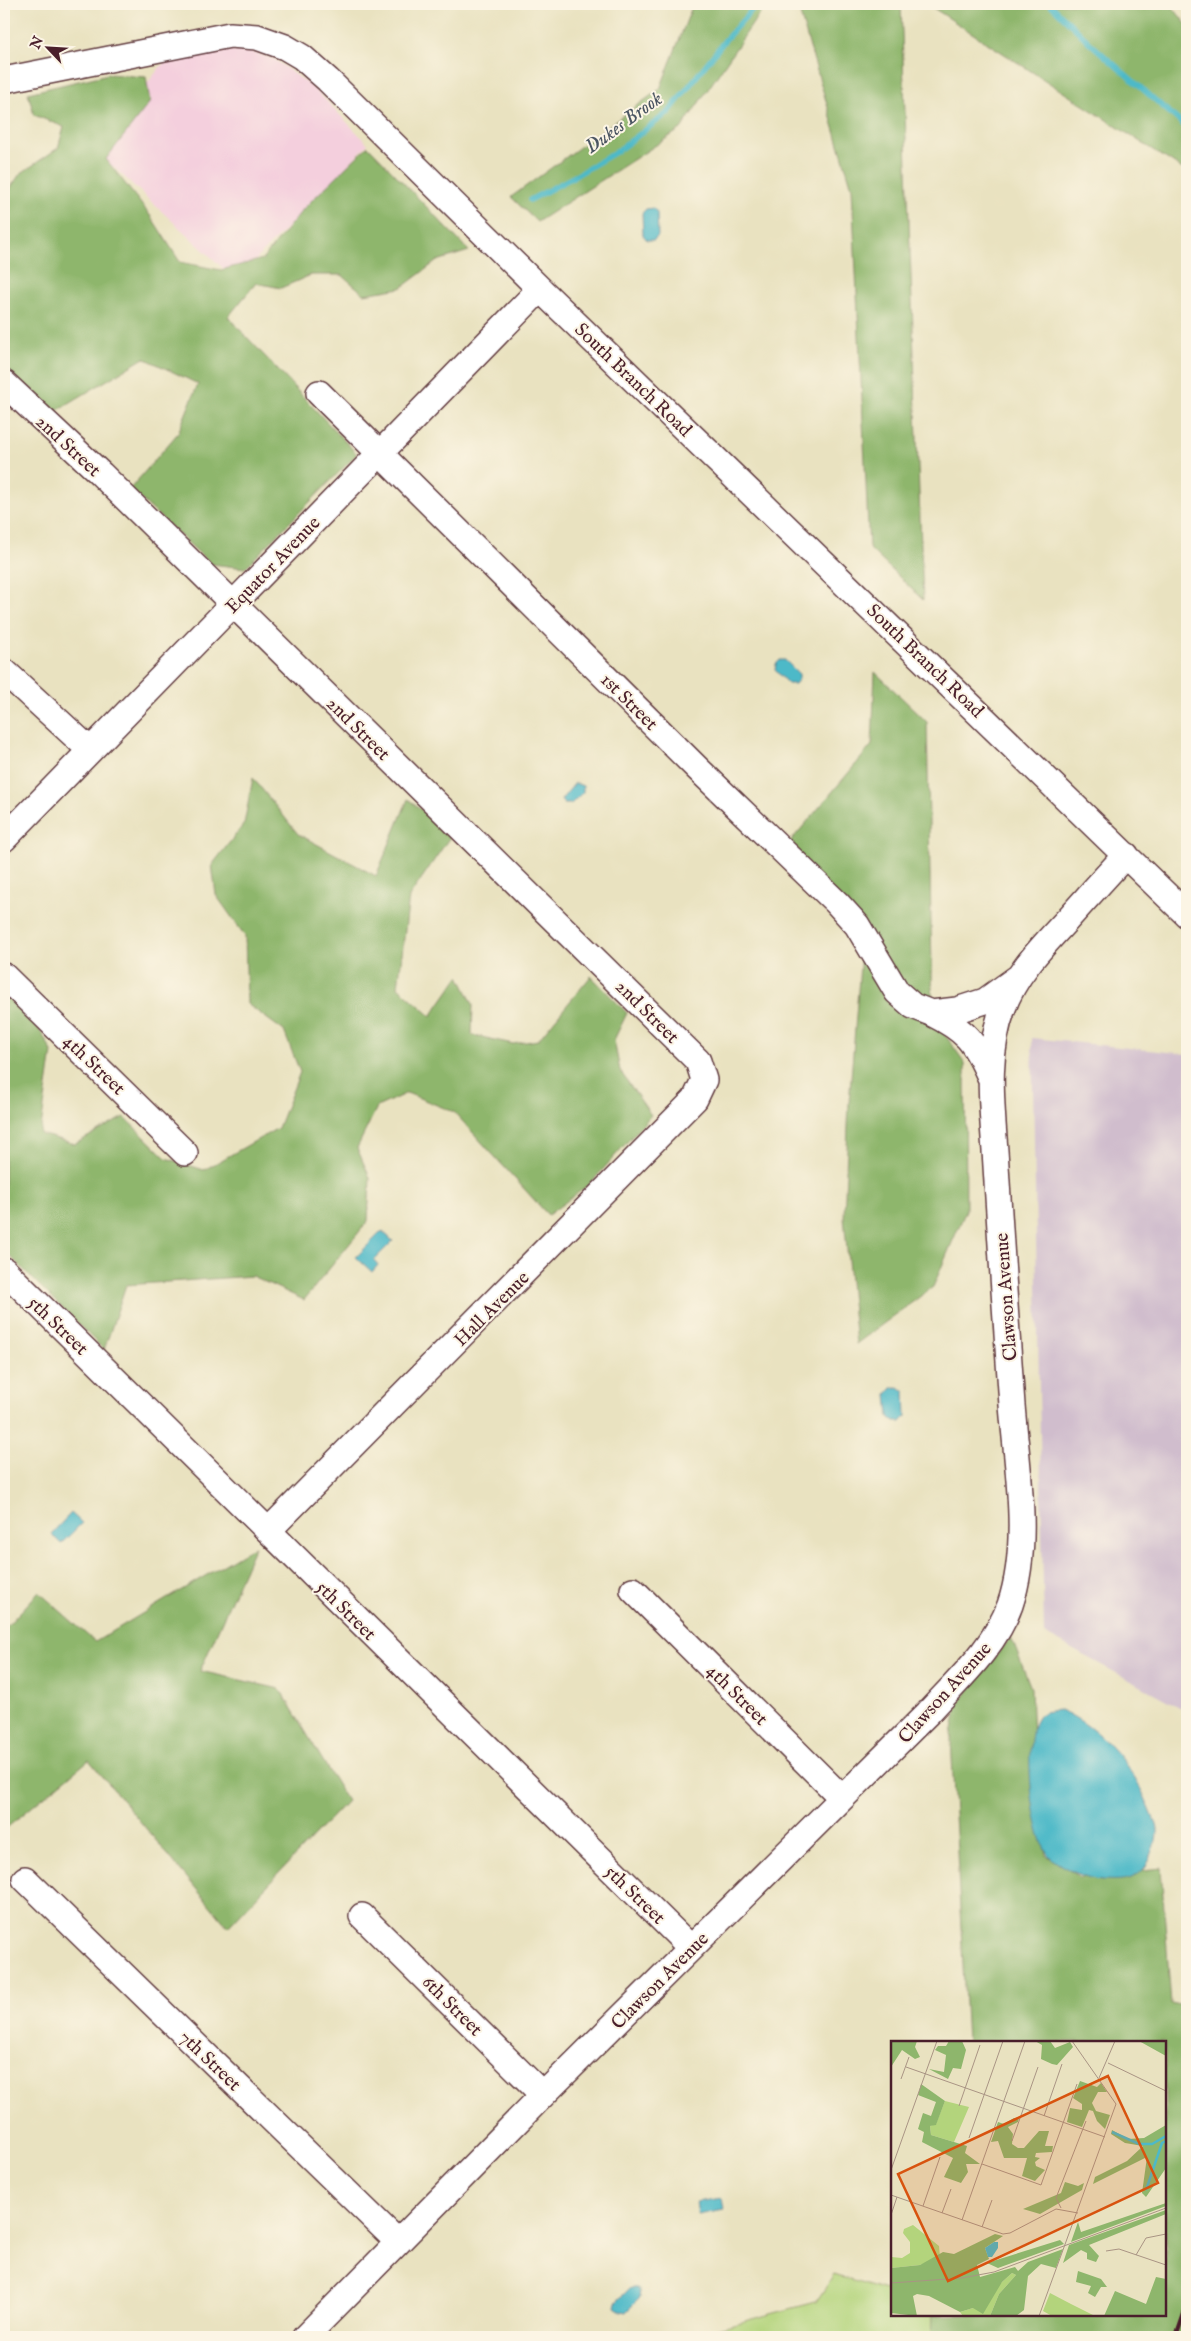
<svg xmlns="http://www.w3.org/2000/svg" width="1191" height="2341" font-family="'IM FELL English',serif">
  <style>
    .built { fill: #f4cfdd }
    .industrial { fill: #d0bdcd }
    .green { fill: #b3d47c; stroke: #7e7a54 }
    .forest { fill: #8eb66c; stroke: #6c6a4c }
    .water { fill: #4db9c8; stroke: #4c6c7a }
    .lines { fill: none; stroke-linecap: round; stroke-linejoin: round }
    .stream { stroke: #4db9c8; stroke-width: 5.5 }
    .minor-casing { stroke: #623c41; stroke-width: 28 }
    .minor { stroke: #fff; stroke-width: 25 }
    .rail { stroke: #4a1f2b; stroke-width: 4 }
    .labels { text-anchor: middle; stroke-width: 4; stroke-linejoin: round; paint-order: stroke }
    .street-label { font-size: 19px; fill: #4a1f2b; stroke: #fcf5e5 }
    .water-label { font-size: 20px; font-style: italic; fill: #4b5562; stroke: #fcf5e5 }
    .inset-river { fill: none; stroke: #4db9c8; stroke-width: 2.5 }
    .inset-road { fill: none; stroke: #a99484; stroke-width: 1 }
    .view { fill: #d8530f; fill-opacity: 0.15; stroke: #d8530f; stroke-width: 2.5 }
    .inset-edge { fill: none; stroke: #4a1f2b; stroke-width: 2.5 }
  </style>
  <rect width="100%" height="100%" fill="#fcf5e5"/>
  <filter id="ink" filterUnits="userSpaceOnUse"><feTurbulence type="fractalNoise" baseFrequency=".02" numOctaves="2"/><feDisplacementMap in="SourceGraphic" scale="10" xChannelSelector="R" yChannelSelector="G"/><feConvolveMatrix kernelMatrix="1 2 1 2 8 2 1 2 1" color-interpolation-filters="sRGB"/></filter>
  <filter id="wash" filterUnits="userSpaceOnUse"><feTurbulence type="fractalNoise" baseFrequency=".0096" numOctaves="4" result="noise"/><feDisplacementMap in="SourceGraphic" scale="20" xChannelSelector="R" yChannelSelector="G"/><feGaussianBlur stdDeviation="1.12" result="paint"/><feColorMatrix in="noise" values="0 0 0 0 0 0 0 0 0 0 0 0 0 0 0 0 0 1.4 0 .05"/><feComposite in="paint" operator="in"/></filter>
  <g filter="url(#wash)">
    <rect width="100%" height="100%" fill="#e9e2c0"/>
    <!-- built -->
    <path class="built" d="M233 50 253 52 274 59 316 90 368 144 236 280 94 149 166 60 205 52Z"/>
    <!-- industrial -->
    <path class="industrial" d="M1032 1038 1187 1054V1711L1044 1634Z"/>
    <!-- green -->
    <path class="green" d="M834 2275 892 2293V2315H933L932 2337H684L816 2302Z"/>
    <!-- forest -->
    <path class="forest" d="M693 4H766L681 129 537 222 511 197 660 89Z
      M797 4H901L923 600 869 548 852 188Z
      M927 4H1170L1187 25V172Z
      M108 74 146 77 150 102 106 159 152 218 180 262 221 270 263 259 304 208 368 146 469 251 437 261 401 288 364 294 342 275H311L281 288 256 283 228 317 357 454 245 568 211 564 130 489 178 433 198 384 144 358 51 414 4 368V197L20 174 58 148 64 127 34 115 28 93Z
      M875 672 927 722 933 1018 965 1063 966 1210 933 1287 856 1344 844 1218 849 1103 863 928 784 849 872 745Z
      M253 778 298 834 376 876 408 799 452 834 409 897 398 987 431 1016 459 976 473 1004 472 1035 513 1044 538 1040 591 976 627 1013 614 1040 620 1071 651 1115 590 1184 548 1215 454 1112 407 1093 377 1107 357 1148 370 1178 368 1221 304 1300 252 1276 126 1285 104 1350 4 1250V994L37 1025 52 1052 40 1134 75 1144 124 1117 166 1158 204 1170 278 1128 300 1072 284 1031 247 1004 245 936 216 895 212 865 244 824Z
      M255 1546 200 1671 280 1689 347 1801 228 1927 89 1760 4 1830V1629L39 1592 95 1642Z
      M1011 1637 1031 1688 1035 1791 1046 1855 1080 1877 1161 1868 1171 2004 1187 2008V2337H932L933 2315H1165V2042H967L951 1739 958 1704Z"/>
    <!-- water -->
    <path class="water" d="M653 208 657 213 658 236 654 240H647L643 235 642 213 646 209Z
      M780 660H785L799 674V679L795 684H788L775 670 776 664Z
      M575 783 583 786V792L571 804H564L561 800Z
      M382 1231 393 1241 374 1260 378 1265 372 1272 356 1257Z
      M899 1387 905 1392 906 1416 901 1422H895L889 1417 887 1394 892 1388Z
      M71 1513 82 1523 61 1544 51 1534Z
      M1060 1710C1102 1728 1135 1769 1151 1812 1153 1817 1157 1824 1157 1830 1157 1840 1154 1850 1150 1859 1139 1881 1125 1881 1103 1880 1086 1879 1064 1869 1051 1858 1032 1840 1022 1741 1037 1719 1042 1710 1051 1711 1060 1710Z
      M722 2198 724 2210 698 2215 696 2202Z
      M630 2288H636L639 2292 640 2298 626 2312 621 2311 615 2307 616 2302Z"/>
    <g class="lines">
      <!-- stream -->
      <path class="stream" d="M1050 4 1091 44 1187 128
        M530 200 575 176 616 152 669 112 725 40 757 4"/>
    </g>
  </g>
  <g filter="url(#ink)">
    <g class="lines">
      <defs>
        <path id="minor" d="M4 80 230 35 257 37 285 47 302 57 328 80 540 289 1187 915
          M4 383 101 474 698 1061 704 1080 695 1099 269 1530
          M319 393 698 769 837 903 857 925 897 992 913 1006 931 1013 957 1010 985 1001 1017 978
          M4 671 90 750
          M4 839 540 289
          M4 976 185 1153
          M931 1013C967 1031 974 1041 990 1077
          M4 1270 691 1948
          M633 1590 842 1798
          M25 1879 397 2241
          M362 1916 543 2095
          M305 2337 543 2095 928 1713C957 1681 995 1647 1010 1605 1031 1543 1017 1469 1012 1405 1006 1325 1001 1246 996 1166 993 1113 984 1059 1003 1008 1016 973 1041 948 1066 921 1086 899 1105 877 1126 855"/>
      </defs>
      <!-- minor casing -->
      <use href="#minor" class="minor-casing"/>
      <!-- minor -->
      <use href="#minor" class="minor"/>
      <!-- rail -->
      <path class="rail" d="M1176 2337 1187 2305"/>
    </g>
  </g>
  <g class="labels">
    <!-- street labels -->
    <g class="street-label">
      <text transform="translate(634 379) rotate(44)" y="7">South Branch Road</text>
      <text transform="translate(69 445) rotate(43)" y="7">2nd Street</text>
      <text transform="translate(272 564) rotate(-46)" y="7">Equator Avenue</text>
      <text transform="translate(926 660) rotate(44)" y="7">South Branch Road</text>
      <text transform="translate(630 701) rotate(45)" y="7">1st Street</text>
      <text transform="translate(359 728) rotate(45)" y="7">2nd Street</text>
      <text transform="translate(648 1011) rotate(45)" y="7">2nd Street</text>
      <text transform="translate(95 1064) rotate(44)" y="7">4th Street</text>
      <text transform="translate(1005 1297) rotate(-94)" y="7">Clawson Avenue</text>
      <text transform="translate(491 1308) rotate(-45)" y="7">Hall Avenue</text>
      <text transform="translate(59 1325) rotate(44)" y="7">5th Street</text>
      <text transform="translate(347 1610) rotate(45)" y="7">5th Street</text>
      <text transform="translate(944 1692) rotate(-48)" y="7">Clawson Avenue</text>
      <text transform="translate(738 1694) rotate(45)" y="7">4th Street</text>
      <text transform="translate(636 1894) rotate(44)" y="7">5th Street</text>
      <text transform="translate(659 1980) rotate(-45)" y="7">Clawson Avenue</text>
      <text transform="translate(453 2005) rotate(45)" y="7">6th Street</text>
      <text transform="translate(211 2060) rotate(44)" y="7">7th Street</text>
    </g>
    <!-- water labels -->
    <g class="water-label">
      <text transform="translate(623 122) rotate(-36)" y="7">Dukes Brook</text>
    </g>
  </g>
  <!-- overview -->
  <g transform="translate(891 2041)">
    <rect width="275" height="275" fill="#e9e2c0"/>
    <path d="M54 60 78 66 63 101 40 94 39 85 45 83ZM22 184 48 205 49 216 29 224 0 227V216L11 217 19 212V201L12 192 13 188ZM121 232 125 234 108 253 99 275H72L69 271 82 267ZM159 252 180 263 204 275H161L152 270Z" fill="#b3d47c"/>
    <path d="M0 0H26L24 6 29 16 24 18 11 9 0 26ZM58 0H71L75 9 70 28 62 27 57 38 38 28 53 31 55 14 44 9 47 5H55ZM144 0H159L164 7 179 1 182 6 166 24 161 23 150 18 151 4ZM248 0H275V15ZM189 40 206 46 210 42 216 51H207L201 62 205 70 219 74 214 88 206 80 202 70 198 69 191 86 176 81 179 67 191 69V63L182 57ZM30 43 54 60 45 84 39 85 40 94 76 105 74 112 89 123H75L77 131 70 142 53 136 62 117 31 101 33 91 27 88 32 72 40 75 45 61 27 54ZM123 77H128L127 81 117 86 122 93 121 103 127 107H133L148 90H158L154 105H162L161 111 145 112 144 116 149 117 144 121 145 125 154 129 144 140 131 135 136 117H113L107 100 100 101 107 81 113 83ZM275 84V127L255 156 251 152 256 116 202 143 204 136 236 120 252 105 234 102 220 93 221 89 237 98 253 97ZM174 141 187 145 193 142 191 149 149 173 132 168 170 152ZM275 162V165L180 201 187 181 190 191ZM275 169V173L198 204 208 215 205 221 196 218V212L190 209 172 222 178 204ZM104 193 112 195 94 207 98 218 86 224 89 236 124 226 127 230 137 221 172 208 165 227 150 223 137 235 133 269 125 275H99L108 253 125 234 121 232 111 241 92 273 82 267 69 271 38 255 26 253 22 255 26 275 0 272V227L29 224 52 211 63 213ZM169 199 173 203 107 227 96 222ZM187 230 210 238 216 246H210L204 256 197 252 200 245 185 241ZM265 236 275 238V275H213L224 250 255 263Z" fill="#8eb66c"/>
    <path d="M103 201H107V207L101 216H97L94 207Z" fill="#4db9c8"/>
    <path class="inset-river" d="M221 91 248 103H261L275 95M255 149 271 102 275 100"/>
    <path class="inset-road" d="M217 22 275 50M15 26 214 96M208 37 224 0M10 38 18 16M68 65 89 4M153 75 171 23M78 97 112 0M121 100 147 26M91 123 150 144 186 43M0 129 46 0M0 154 112 193 119 192 165 168 187 172M32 165 49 116M170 167 165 157 195 80M51 172 60 148M0 174 6 156M71 179 134 0M91 186 101 159M215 210 228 208 275 224M245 214 255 197 275 193M0 242 71 237 103 231 275 167M148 275 225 63 181 0"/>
    <path class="view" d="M217 35 267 142 57 240 7 133Z"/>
    <rect width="275" height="275" class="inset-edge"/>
  </g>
  <!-- margin -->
  <rect width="1191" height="2341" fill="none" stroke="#fcf5e5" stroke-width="20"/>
  <!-- north arrow -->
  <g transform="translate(48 48) rotate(295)" stroke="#fcf5e5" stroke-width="4" paint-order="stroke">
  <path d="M0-4L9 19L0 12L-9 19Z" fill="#4a1f2b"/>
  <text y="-8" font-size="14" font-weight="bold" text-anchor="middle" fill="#4a1f2b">N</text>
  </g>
</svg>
